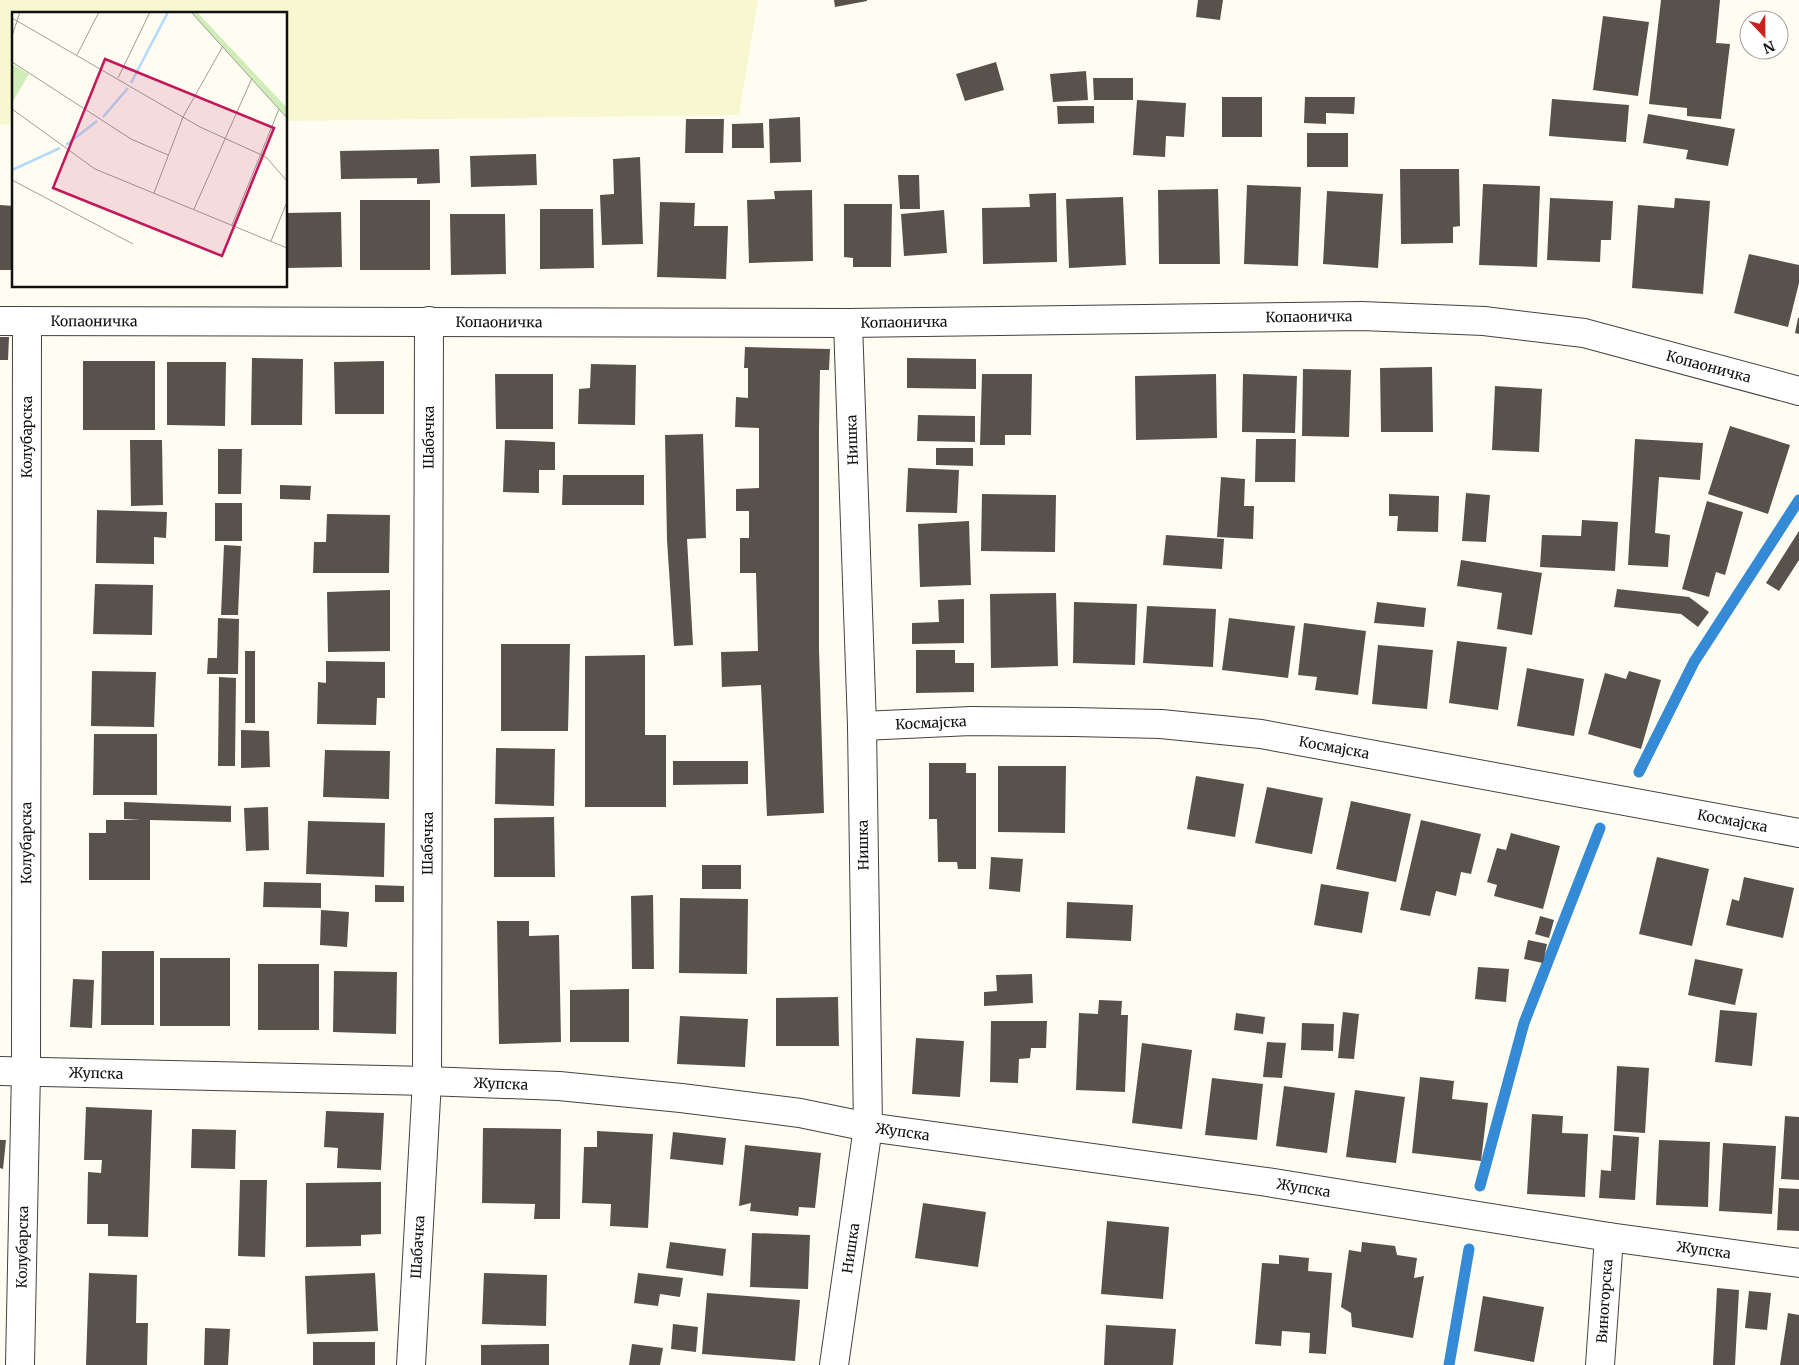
<svg xmlns="http://www.w3.org/2000/svg" width="1799" height="1365" font-family="Merriweather,serif">
  <style>
    .farmland { fill: #f7f7d0 }
    .lines { fill: none; stroke-linecap: round; stroke-linejoin: round }
    .stream { stroke: #358ad6; stroke-width: 11 }
    .building { fill: #59514b }
    .street-casing { stroke: #424242; stroke-width: 30 }
    .street { stroke: #fff; stroke-width: 28 }
    .labels { text-anchor: middle; stroke-width: 5; stroke-linejoin: round; paint-order: stroke }
    .street-label { font-size: 14px; fill: #0f0f0f; stroke: #fff }
    .inset-river { fill: none; stroke: #b3dafa; stroke-width: 2.5 }
    .inset-road { fill: none; stroke: #9f9e97; stroke-width: 1 }
    .view { fill: #c2185b; fill-opacity: 0.15; stroke: #c2185b; stroke-width: 2.5 }
    .inset-edge { fill: none; stroke: #0f0f0f; stroke-width: 2.5 }
  </style>
  <rect width="100%" height="100%" fill="#fffdf2"/>
  <!-- farmland -->
  <path class="farmland" d="M0 0H758L739 115 286 121V14H14V124L0 125Z"/>
  <g class="lines">
    <!-- stream -->
    <path class="stream" d="M1639 772 1694 662 1799 500
      M1480 1186 1524 1023 1600 828
      M1449 1365 1469 1249"/>
  </g>
  <!-- building -->
  <path class="building" d="M834 0H867V1L835 7Z
    M1198 0H1223L1220 20 1196 17Z
    M1661 0H1720L1716 43 1730 44 1721 119 1687 116V108L1649 104Z
    M1603 16 1649 22 1638 96 1593 90Z
    M996 62 1004 90 965 101 956 74Z
    M1086 71 1088 100 1053 102 1050 74Z
    M1093 78H1133V100H1094Z
    M1222 97H1262V137H1222Z
    M1305 97H1355L1354 114 1326 113V124L1304 123Z
    M1552 99 1629 105 1626 142 1549 136Z
    M1137 100 1186 103 1184 137 1166 136 1165 157 1133 155Z
    M1057 106H1094V123L1058 124Z
    M1648 114 1735 129 1728 166 1686 159 1688 150 1643 143Z
    M800 117 801 162 770 163 769 119Z
    M686 119H724L723 153H685Z
    M763 123 764 148H732V124Z
    M1307 133H1348V167H1307Z
    M439 149 440 183 417 184V178L341 179 340 151Z
    M536 154 537 185 471 187 470 156Z
    M640 157 643 244 602 245 600 195 614 194 613 159Z
    M1400 169H1459L1460 226 1453 227V243L1401 244Z
    M898 175H919L920 209H900Z
    M1483 184 1540 186 1537 267 1479 265Z
    M1247 185 1301 187 1298 266 1244 264Z
    M1218 189 1220 264H1159L1158 190Z
    M812 190 813 261 749 263 747 200 775 199 774 191Z
    M1327 191 1383 194 1378 268 1323 264Z
    M1056 193 1057 262 983 264 982 208 1030 207 1029 194Z
    M1123 197 1126 265 1069 268 1066 199Z
    M1550 198 1613 201 1611 240H1601L1600 262 1547 260Z
    M1675 198 1710 201 1703 294 1632 288 1638 205 1674 208Z
    M360 200H430V270H360Z
    M660 202 695 203 694 226H728L726 279 657 277Z
    M844 204H892L891 267H853V258L844 257Z
    M0 205 14 206V270H0Z
    M540 209H593L594 268 540 269Z
    M944 210 947 253 904 256 901 214Z
    M341 212 342 267 286 268V213Z
    M450 214H505L506 274 451 275Z
    M1749 254 1799 265V283L1788 327 1734 313Z
    M1798 318H1799V334L1795 333Z
    M0 337H9L8 360H0Z
    M745 347 830 349 829 370H820L819 429V649L824 813 767 816 761 685 722 687 721 652 758 651 756 573H740V538H749V511H736V489L759 488V428L735 427 736 397 748 398V368H744Z
    M252 358 303 359 302 425H251Z
    M907 358 976 359V389L907 388Z
    M83 361H155V430H83Z
    M384 361V414H335L334 362Z
    M167 362H226L225 426 167 425Z
    M591 364 636 365 635 425 578 424 579 389 590 388Z
    M1432 367 1433 432H1381L1380 368Z
    M1303 369 1351 370 1349 437 1302 436Z
    M495 374H553V429H496Z
    M982 374H1032L1031 435H1005V445H980Z
    M1216 374 1217 438 1136 440 1135 376Z
    M1243 374 1297 376 1295 433 1242 432Z
    M1495 386 1542 389 1539 452 1492 450Z
    M918 415 975 416V442L917 441Z
    M1730 426 1790 445 1768 514 1708 494Z
    M703 434 706 538 687 539 693 645 674 646 667 540 665 435Z
    M1256 439H1296L1295 482H1255Z
    M1635 439 1703 443 1700 480 1659 477 1655 533 1670 535 1668 567 1628 565Z
    M130 440H162L163 505 131 506Z
    M505 440 555 442V470H539V493L503 492Z
    M936 448H973V466L936 465Z
    M218 449H242L241 494H218Z
    M908 468 959 470 957 513 906 512Z
    M563 475H644V505H562Z
    M1221 477 1245 479 1244 506H1254L1253 539 1217 537Z
    M280 485 311 486 310 500 280 499Z
    M1466 493 1490 495 1486 542 1462 541Z
    M982 494 1056 495 1055 552 981 551Z
    M1389 494 1439 496 1438 532 1397 531 1398 516H1389Z
    M1707 501 1743 512 1725 575 1716 572 1709 597 1682 589Z
    M215 503H242V541H215Z
    M97 510 167 512 166 538 154 537V564L96 563Z
    M327 514 390 515 389 573H313L314 542H326Z
    M1582 520 1618 522 1615 571 1540 567 1542 535 1581 536Z
    M969 521 971 585 920 587 918 524Z
    M1799 531V560L1779 591 1766 583Z
    M1166 535 1224 539 1222 569 1163 565Z
    M224 545 241 546 238 615H221Z
    M1461 560 1542 573 1532 635 1497 629 1502 593 1457 586Z
    M95 584 153 585 152 635 93 634Z
    M1617 589 1689 597 1709 612 1698 627 1681 614 1614 607Z
    M390 590V651L328 652 327 592Z
    M1056 593 1058 666 991 668 990 594Z
    M964 599V643L912 644V623L939 622 938 600Z
    M1074 602 1137 604 1135 665 1073 663Z
    M1377 602 1426 608 1424 627 1374 623Z
    M1147 606 1216 609 1213 667 1143 663Z
    M218 618 239 619 238 674H207L208 658H217Z
    M1229 618 1295 626 1288 678 1222 670Z
    M1304 623 1366 631 1358 695 1315 690 1317 677 1298 675Z
    M1457 641 1507 647 1498 710 1449 703Z
    M501 644H570L568 731H501Z
    M1378 645 1433 650 1427 709 1372 704Z
    M916 650H955V663H974V692L916 693Z
    M245 651H255V723H245Z
    M645 655V735H666V807H585V656Z
    M326 661 385 662V698H377L376 725 317 724 318 682 326 683Z
    M1527 668 1584 679 1574 736 1517 726Z
    M92 671 156 672 154 727 91 726Z
    M1629 671 1661 680 1641 749 1588 734 1605 673 1626 679Z
    M219 677 236 678 235 766H218Z
    M241 730 269 731 270 767 241 768Z
    M94 734H157V795H93Z
    M496 748 555 749 554 806 495 804Z
    M325 750 390 751 389 799 323 797Z
    M673 761H748V784L673 785Z
    M929 763H966V773H976V869H958L957 862H938L937 819H929Z
    M998 766H1066L1065 833 998 832Z
    M1196 776 1244 784 1235 837 1187 829Z
    M1267 787 1323 798 1312 854 1255 843Z
    M1351 801 1411 814 1396 882 1336 869Z
    M124 802 231 806V822L150 820V880H89V833H106V820H141L124 819Z
    M268 807 269 850 246 851 244 808Z
    M554 817 555 877H494V818Z
    M1421 820 1481 834 1471 874 1461 872 1456 896 1436 891 1430 916 1400 910Z
    M308 821 385 823 384 877 306 874Z
    M1511 833 1560 846 1543 909 1494 896 1497 885 1487 882 1497 848 1506 850Z
    M991 857 1023 859 1020 892 989 889Z
    M1657 857 1709 869 1692 946 1639 934Z
    M702 865H741V889H702Z
    M1744 877 1794 888 1783 938 1726 925 1732 899 1739 901Z
    M264 882 321 883V908L263 907Z
    M1321 884 1369 892 1362 933 1314 925Z
    M375 885 404 886V902H375Z
    M653 895 654 969H632L631 896Z
    M680 898 748 899 747 974 679 973Z
    M1067 902 1133 905 1131 941 1066 938Z
    M321 910 349 912 347 947 320 945Z
    M1540 916 1554 920 1549 938 1535 934Z
    M497 921H529V936L559 935 561 1042 499 1044Z
    M1528 940 1547 944 1543 963 1524 959Z
    M102 951H154V1025H101Z
    M160 958H230V1026H160Z
    M1695 959 1743 969 1735 1005 1688 995Z
    M258 964H319V1030H258Z
    M1478 967 1509 969 1506 1002 1475 999Z
    M334 971 397 972 396 1034 333 1032Z
    M1032 974 1033 1003 984 1006V992L997 991 996 975Z
    M73 979 94 980 92 1028 70 1027Z
    M629 989V1042H570V990Z
    M838 997 839 1046H776V998Z
    M1099 1000 1122 1001 1121 1015H1128L1125 1092 1076 1090 1079 1013 1098 1014Z
    M1720 1010 1757 1013 1752 1066 1715 1062Z
    M1343 1012 1359 1014 1354 1059 1338 1058Z
    M1236 1013 1265 1017 1263 1034 1234 1030Z
    M680 1016 748 1019 745 1067 677 1064Z
    M991 1021H1047L1046 1048H1031L1030 1058 1019 1059 1018 1083 990 1082Z
    M1302 1023 1334 1024 1333 1051 1301 1050Z
    M916 1038 964 1041 960 1097 912 1094Z
    M1267 1042 1286 1043 1282 1078 1263 1077Z
    M1142 1043 1192 1050 1182 1129 1132 1123Z
    M1617 1066 1649 1068 1645 1133 1614 1131Z
    M1420 1077 1454 1081 1452 1099 1488 1103 1481 1161 1412 1153Z
    M1212 1078 1263 1084 1257 1140 1205 1135Z
    M1284 1086 1335 1093 1327 1153 1276 1146Z
    M1355 1090 1405 1097 1396 1163 1346 1157Z
    M86 1107 152 1110 148 1237 108 1236V1224H87L88 1172 101 1173 102 1160H84Z
    M326 1111 384 1113 381 1170 337 1168 338 1148 324 1147Z
    M1532 1114 1563 1116 1562 1133 1588 1134 1585 1197 1527 1194Z
    M1785 1116 1799 1117V1180L1781 1179Z
    M483 1128 561 1129 560 1219H534L535 1204 482 1203Z
    M192 1129 236 1130 235 1169 191 1168Z
    M597 1131 653 1134 648 1228 610 1226 611 1204 582 1203 584 1147H597Z
    M673 1132 726 1138 723 1165 670 1159Z
    M1613 1135 1639 1137 1635 1200 1599 1198 1601 1170 1611 1171Z
    M0 1140H6L3 1169 0 1168Z
    M1659 1140 1710 1142 1708 1207 1656 1205Z
    M1723 1143 1776 1146 1772 1214 1719 1211Z
    M745 1145 821 1153 815 1208 799 1207 798 1216 750 1211 751 1203 739 1206Z
    M240 1180H267L265 1257 238 1256Z
    M381 1182V1234L361 1235V1246L306 1247V1183Z
    M1779 1188 1799 1189V1231L1777 1230Z
    M923 1203 986 1212 978 1267 915 1258Z
    M1107 1221 1169 1227 1163 1299 1101 1294Z
    M752 1233 810 1235 808 1289 750 1287Z
    M670 1242 726 1249 723 1276 666 1268Z
    M1362 1242 1395 1246 1397 1255 1417 1258 1414 1278 1424 1276 1413 1338 1352 1327 1351 1313 1341 1307 1349 1250 1361 1252Z
    M1279 1255 1309 1258 1308 1271 1332 1273 1326 1354 1309 1353 1310 1333 1282 1331 1281 1346 1255 1344 1262 1263 1279 1264Z
    M89 1273 137 1275 136 1323H148L147 1365H86Z
    M375 1273 378 1331 307 1334 305 1276Z
    M484 1273 547 1275 546 1326 482 1324Z
    M638 1273 683 1278 680 1297 660 1294 658 1306 634 1303Z
    M1717 1288 1739 1290 1735 1365H1713Z
    M1749 1291 1771 1293 1767 1330 1745 1328Z
    M707 1293 800 1300 795 1361 702 1354Z
    M1483 1296 1544 1307 1534 1362 1474 1351Z
    M1788 1313 1799 1315V1365H1780Z
    M673 1324 698 1327 696 1352 671 1349Z
    M1106 1325 1176 1329 1173 1365H1104Z
    M205 1328 230 1329 228 1365H204Z
    M313 1342H375V1365H313Z
    M549 1344V1365H481V1345Z
    M632 1344 663 1348 660 1365H629Z"/>
  <g class="lines">
    <defs>
      <g id="street">
        <path id="s1" d="M0 321 848 323 1362 316 1484 321 1584 333 1799 391"/>
        <path id="s2" d="M862 726 971 721 1073 722 1161 724 1261 734 1799 833"/>
        <path id="s3" d="M0 1071 427 1081 559 1086 681 1098 800 1113 868 1127 1267 1182 1609 1237 1799 1263"/>
        <path id="s4" d="M20 1365 26 1071 27 321"/>
        <path id="s5" d="M411 1365 427 1081 429 321"/>
        <path id="s6" d="M834 1365 868 1127 862 726 848 323"/>
        <path id="s7" d="M1600 1365 1609 1237"/>
      </g>
    </defs>
    <!-- street casing -->
    <use href="#street" class="street-casing"/>
    <!-- street -->
    <use href="#street" class="street"/>
  </g>
  <g class="labels">
    <!-- street labels -->
    <g class="street-label">
      <text dy="5" stroke="none"><textPath href="#s1" startOffset="1309">Копаоничка</textPath></text>
      <text dy="5" stroke="none"><textPath href="#s1" startOffset="94">Копаоничка</textPath></text>
      <text dy="5" stroke="none"><textPath href="#s1" startOffset="499">Копаоничка</textPath></text>
      <text dy="5" stroke="none"><textPath href="#s1" startOffset="904">Копаоничка</textPath></text>
      <text dy="5" stroke="none"><textPath href="#s1" startOffset="1714">Копаоничка</textPath></text>
      <text dy="5" stroke="none"><textPath href="#s4" startOffset="928">Колубарска</textPath></text>
      <text dy="5" stroke="none"><textPath href="#s5" startOffset="928">Шабачка</textPath></text>
      <text transform="translate(852 440) rotate(-92)" y="5">Нишка</text>
      <text dy="5" stroke="none"><textPath href="#s2" startOffset="69">Космајска</textPath></text>
      <text dy="5" stroke="none"><textPath href="#s2" startOffset="474">Космајска</textPath></text>
      <text dy="5" stroke="none"><textPath href="#s2" startOffset="879">Космајска</textPath></text>
      <text dy="5" stroke="none"><textPath href="#s4" startOffset="522">Колубарска</textPath></text>
      <text dy="5" stroke="none"><textPath href="#s5" startOffset="522">Шабачка</textPath></text>
      <text transform="translate(863 845) rotate(-91)" y="5">Нишка</text>
      <text dy="5" stroke="none"><textPath href="#s3" startOffset="96">Жупска</textPath></text>
      <text dy="5" stroke="none"><textPath href="#s3" startOffset="501">Жупска</textPath></text>
      <text dy="5" stroke="none"><textPath href="#s3" startOffset="906">Жупска</textPath></text>
      <text dy="5" stroke="none"><textPath href="#s3" startOffset="1311">Жупска</textPath></text>
      <text dy="5" stroke="none"><textPath href="#s4" startOffset="118">Колубарска</textPath></text>
      <text dy="5" stroke="none"><textPath href="#s5" startOffset="118">Шабачка</textPath></text>
      <text dy="5" stroke="none"><textPath href="#s6" startOffset="118">Нишка</textPath></text>
      <text dy="5" stroke="none"><textPath href="#s3" startOffset="1716">Жупска</textPath></text>
      <text dy="5" stroke="none"><textPath href="#s7" startOffset="64">Виногорска</textPath></text>
    </g>
  </g>
  <!-- overview -->
  <g transform="translate(12 12)">
    <rect width="275" height="275" fill="#fffdf2"/>
    <path d="M179 0H185L275 96V106ZM0 52 17 62 0 91Z" fill="#d0edb8"/>
    <path class="inset-river" d="M119 71 156 0M91 105 116 76M54 133 85 109M0 158 48 136"/>
    <path class="inset-road" d="M179 0 275 106M0 6 188 115 254 145 275 169M0 24 8 0M65 43 87 0M0 50 119 127 156 143M106 66 138 0M0 97 83 157 275 236M0 168 121 232M142 181 171 105 211 34M182 197 240 66M220 213 267 97M259 229 275 190"/>
    <path class="view" d="M93 47 262 116 210 244 41 176Z"/>
    <rect width="275" height="275" class="inset-edge"/>
  </g>
  <!-- north arrow -->
  <g transform="translate(1764 35) rotate(158)"><circle r="24" fill="#ffffff" stroke="#9f9f9f"/>
  <path d="M0-4L9 19L0 12L-9 19Z" fill="#c9221e"/>
  <text y="-8" font-size="14" font-weight="bold" text-anchor="middle" fill="#0f0f0f">N</text>
  </g>
</svg>
